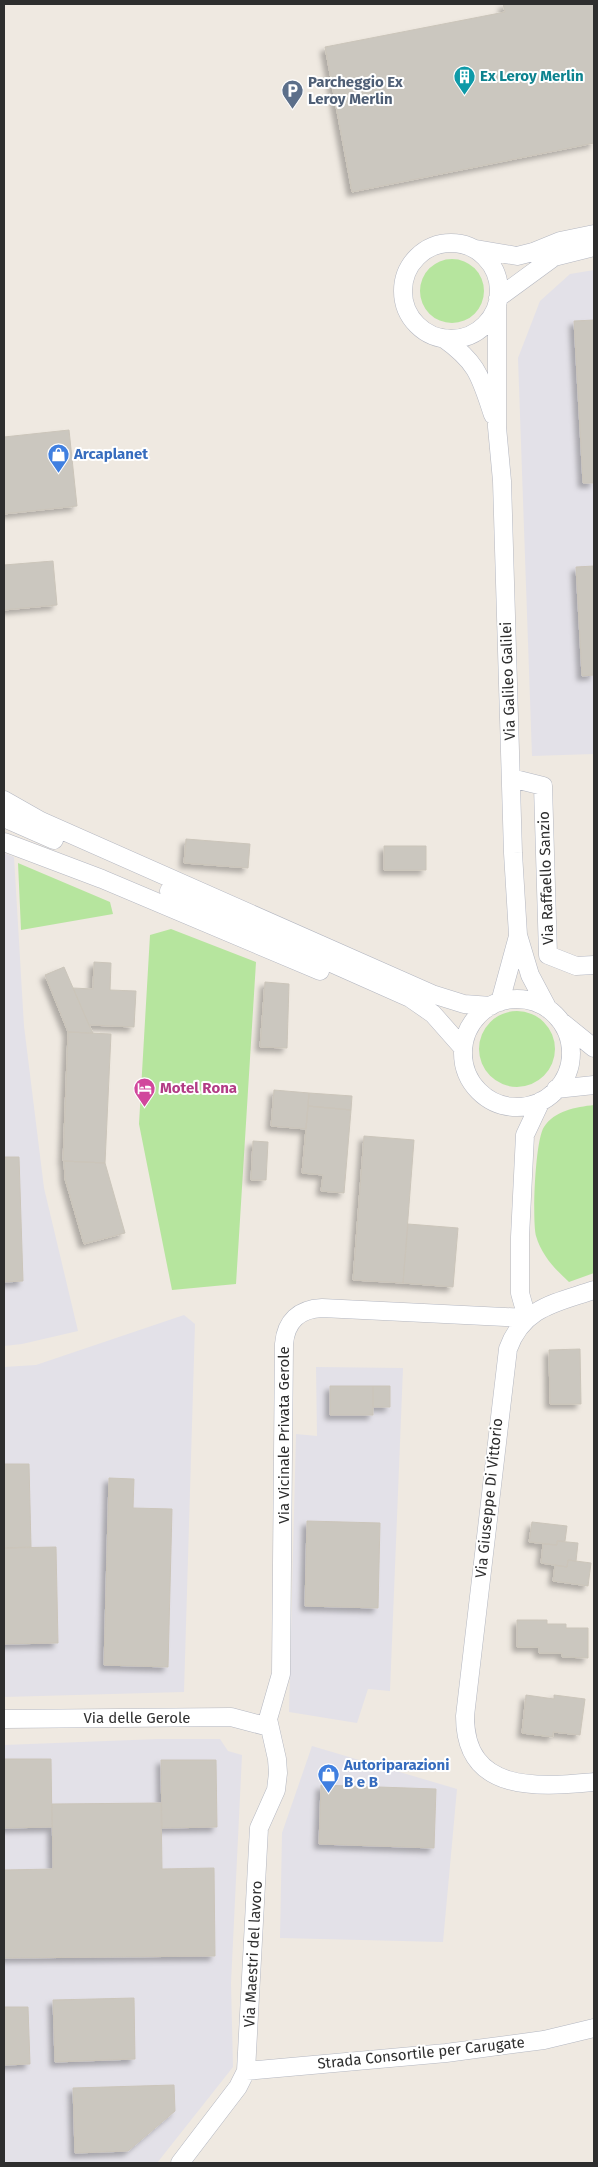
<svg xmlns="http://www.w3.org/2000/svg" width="598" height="2167" font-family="'Fira Sans',sans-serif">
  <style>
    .industrial { fill: #e3e1e8 }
    .green { fill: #b6e59e }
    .building { fill: #cbc7bf; stroke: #cbc5ba; filter: url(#shadow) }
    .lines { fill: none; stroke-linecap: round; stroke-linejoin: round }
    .minor-casing { stroke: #b4b7c1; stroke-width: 19 }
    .minor { stroke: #fff; stroke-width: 18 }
    .labels { text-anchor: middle; stroke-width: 4; stroke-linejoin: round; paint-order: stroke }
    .culture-label { font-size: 15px; font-weight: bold; fill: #0d838f; stroke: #fff; text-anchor: start }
    .service-label { font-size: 15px; font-weight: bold; fill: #4e5e75; stroke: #fff; text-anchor: start }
    .shop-label { font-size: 15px; font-weight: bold; fill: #366cbe; stroke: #fff; text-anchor: start }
    .street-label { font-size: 15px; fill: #2e2e2e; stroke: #fff }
    .hotel-label { font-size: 15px; font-weight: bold; fill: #b23c85; stroke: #fff; text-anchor: start }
  </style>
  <defs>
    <filter id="shadow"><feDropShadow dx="-4.5" dy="4.5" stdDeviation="2.5" flood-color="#0004"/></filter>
  </defs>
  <rect width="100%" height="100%" fill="#efe9e1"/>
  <!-- industrial -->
  <path class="industrial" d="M594 270V754L532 756 518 358 540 301 570 274Z
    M4 853 14 857 24 1026 44 1188 78 1331 22 1344 4 1346Z
    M184 1315 195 1324 184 1692 4 1697V1367L36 1365Z
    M316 1367 403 1368 390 1691 368 1689 357 1723 289 1712 296 1434 317 1436Z
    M158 1739H220L228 1751 242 1755 231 1983 233 2067 157 2163H4V1745Z
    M312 1746 457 1789 443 1942 280 1938 282 1833Z"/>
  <!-- green -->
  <path class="green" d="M420 291a32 32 0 1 1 64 0a32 32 0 1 1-64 0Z
    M18 863 110 902 113 914 21 930Z
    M171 929 256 962 236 1284 172 1290 139 1124 150 935Z
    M479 1049a38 38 0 1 1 76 0a38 38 0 1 1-76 0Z
    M594 1105V1273L569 1282C555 1269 542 1256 536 1236 532 1220 535 1140 544 1127 554 1111 576 1107 594 1105Z"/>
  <!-- building -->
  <path class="building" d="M503 4H594V143L352 192 325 47 505 12Z
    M594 320V483H583L574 321Z
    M69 430 77 506 4 514V437Z
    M53 561 57 605 4 610V565Z
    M594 566V675L582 676 576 567Z
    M186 839 250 844 248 868 184 863Z
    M384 846H426V870H384Z
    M94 962 111 963 110 990 136 991 134 1027 89 1025 73 988 93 989Z
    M64 967 89 1025 93 1033 68 1032 45 975Z
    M265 982 289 984 287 1048 260 1047Z
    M68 1032 111 1034 105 1163 63 1161Z
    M274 1090 309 1093 306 1129 271 1126Z
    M309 1093 352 1096 351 1110 308 1106Z
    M308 1106 351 1110 344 1193 321 1191 323 1175 302 1173Z
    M364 1136 414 1140 403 1283 353 1280Z
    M253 1141 268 1142 266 1180H251Z
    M4 1157H19L23 1281 4 1282Z
    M64 1161 105 1163 125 1233 84 1244 65 1179Z
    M408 1224 458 1228 453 1287 403 1283Z
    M580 1349 581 1404H550L549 1350Z
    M330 1386H373V1415H330Z
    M373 1386H390V1407H373Z
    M4 1464H29L31 1547 4 1548Z
    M109 1478 134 1479 133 1508 172 1509 168 1667 104 1665Z
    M307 1521 380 1523 378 1608 305 1606Z
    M532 1522 567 1526 565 1541H557V1545L529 1542Z
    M557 1541 578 1543 576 1561 568 1560 567 1567 541 1563 543 1544 557 1545Z
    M56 1547 58 1643 4 1644V1548Z
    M568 1560 591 1563 588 1586 553 1581 555 1565 567 1567Z
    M517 1620H547V1624H566V1628H588V1658L562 1657V1653H539V1647H517Z
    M526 1695 554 1699V1695L585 1699 580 1735 553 1732V1737L522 1733Z
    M4 1759H51L52 1827 4 1828Z
    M161 1760H216L217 1827 162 1828Z
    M321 1785 436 1789 434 1848 319 1844Z
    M161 1803 162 1869 214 1868 215 1956 4 1958V1870L53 1869 52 1804Z
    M134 1998 135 2059 55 2062 53 2000Z
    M4 2007H28L30 2064 4 2065Z
    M174 2085 175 2111 128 2151 75 2153 73 2088Z"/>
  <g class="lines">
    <defs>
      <path id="minor" d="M403 291a48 48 0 1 1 96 0a48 48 0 1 1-96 0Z
        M476 249 517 256 533 252 560 241 594 234
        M498 298 554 257 594 247
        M497 305V427L502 481 513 853 518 935 530 975 548 1009
        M443 338C478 363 480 376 493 415
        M511 778 543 786 548 955 576 966 594 965
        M4 800 41 821 432 994 464 1004 491 1006
        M4 818 54 840
        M4 842 102 879 320 971
        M169 891 410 998 433 1014 463 1048
        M463 1053a54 54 0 1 1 108 0a54 54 0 1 1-108 0Z
        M500 1002 518 936
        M563 1023 594 1048
        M556 1089 594 1085
        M594 1290C556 1303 523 1307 508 1349L465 1716C465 1794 538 1787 594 1782
        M527 1318 520 1293V1237L525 1135 541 1101
        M4 1719 231 1717 269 1727
        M246 2071 446 2053 544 2040 594 2028
        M180 2163 238 2087 246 2071 259 1828 276 1790 278 1773 277 1759 268 1719 281 1674 284 1344C286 1321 299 1309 322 1308L527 1318"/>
    </defs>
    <!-- minor casing -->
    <use href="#minor" class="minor-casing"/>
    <!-- minor -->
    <use href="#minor" class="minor"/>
  </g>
  <!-- icons -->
  <defs>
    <symbol id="building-pin" viewBox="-11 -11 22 30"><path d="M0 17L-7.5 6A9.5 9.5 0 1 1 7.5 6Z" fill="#0f9aa8" stroke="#fff"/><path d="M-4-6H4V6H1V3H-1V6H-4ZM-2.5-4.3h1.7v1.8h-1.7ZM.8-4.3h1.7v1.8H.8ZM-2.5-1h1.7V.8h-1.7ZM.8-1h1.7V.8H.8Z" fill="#fff"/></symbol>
    <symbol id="parking-pin" viewBox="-11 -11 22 30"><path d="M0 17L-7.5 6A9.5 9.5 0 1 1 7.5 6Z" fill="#5c6f8a" stroke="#fff"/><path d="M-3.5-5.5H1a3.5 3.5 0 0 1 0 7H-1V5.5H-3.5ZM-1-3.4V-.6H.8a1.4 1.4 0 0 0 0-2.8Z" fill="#fff"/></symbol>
    <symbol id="shop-pin" viewBox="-11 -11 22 30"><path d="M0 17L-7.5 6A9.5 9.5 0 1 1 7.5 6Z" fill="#3f7fe0" stroke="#fff"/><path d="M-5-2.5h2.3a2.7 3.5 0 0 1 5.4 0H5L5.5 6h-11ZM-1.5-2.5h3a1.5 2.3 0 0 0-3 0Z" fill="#fff"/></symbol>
    <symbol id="hotel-pin" viewBox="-11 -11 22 30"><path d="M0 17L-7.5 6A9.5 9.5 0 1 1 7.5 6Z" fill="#d1479c" stroke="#fff"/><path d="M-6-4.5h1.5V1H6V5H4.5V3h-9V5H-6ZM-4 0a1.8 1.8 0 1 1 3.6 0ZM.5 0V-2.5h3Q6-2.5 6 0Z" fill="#fff"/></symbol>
  </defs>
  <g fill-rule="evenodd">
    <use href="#building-pin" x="452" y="64" width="25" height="34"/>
    <use href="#parking-pin" x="280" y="78" width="25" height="34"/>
    <use href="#shop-pin" x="46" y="442" width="25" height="34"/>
    <use href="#hotel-pin" x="132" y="1076" width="25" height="34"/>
    <use href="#shop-pin" x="316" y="1762" width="25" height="34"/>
  </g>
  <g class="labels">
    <!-- culture labels -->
    <g class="culture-label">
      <text x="480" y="81">Ex Leroy Merlin</text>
    </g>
    <!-- service labels -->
    <g class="service-label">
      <text x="308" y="87">Parcheggio Ex<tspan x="308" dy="17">Leroy Merlin</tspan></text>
    </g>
    <!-- shop labels -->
    <g class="shop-label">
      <text x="74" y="459">Arcaplanet</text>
      <text x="344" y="1770">Autoriparazioni<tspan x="344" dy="17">B e B</tspan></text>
    </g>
    <!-- street labels -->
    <g class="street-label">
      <text transform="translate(508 681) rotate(-92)" y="5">Via Galileo Galilei</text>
      <text transform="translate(546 878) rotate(-92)" y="5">Via Raffaello Sanzio</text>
      <text transform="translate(284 1435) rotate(-90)" y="5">Via Vicinale Privata Gerole</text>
      <text transform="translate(489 1498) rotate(-84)" y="5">Via Giuseppe Di Vittorio</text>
      <text x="137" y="1723">Via delle Gerole</text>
      <text transform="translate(253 1954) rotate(-87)" y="5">Via Maestri del lavoro</text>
      <text transform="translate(421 2053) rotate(-6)" y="5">Strada Consortile per Carugate</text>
    </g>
    <!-- hotel labels -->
    <g class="hotel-label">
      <text x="160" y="1093">Motel Rona</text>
    </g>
  </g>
  <!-- border -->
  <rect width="598" height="2167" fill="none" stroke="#2e2e2e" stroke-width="10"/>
</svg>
